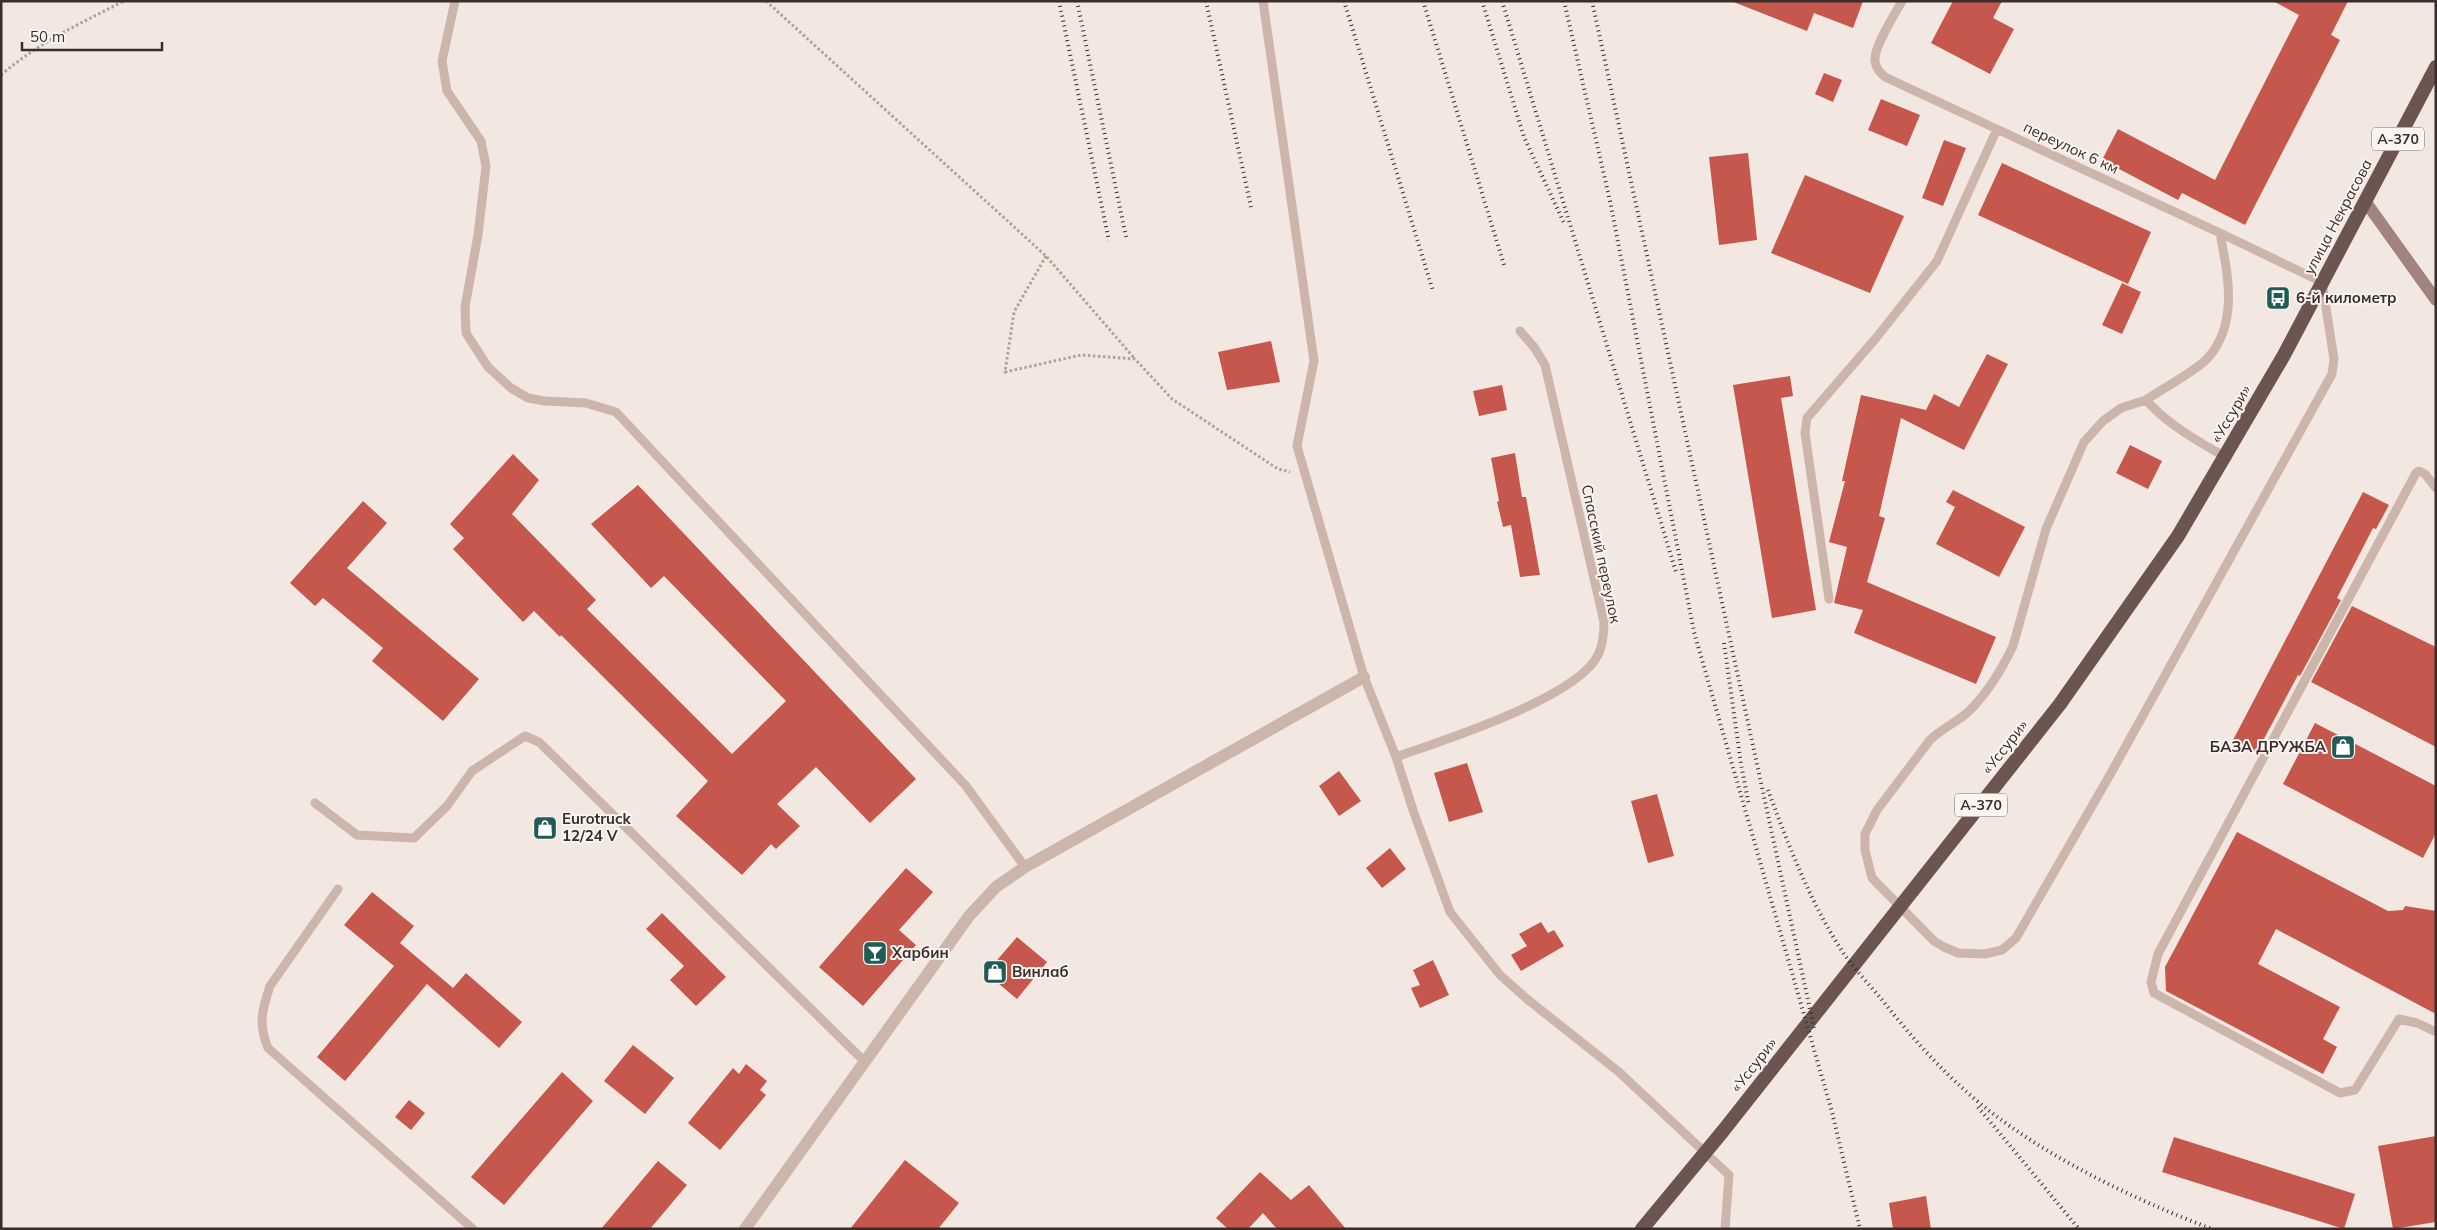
<svg xmlns="http://www.w3.org/2000/svg" width="2437" height="1230" font-family="Mulish,sans-serif">
  <style>
    .building { fill: #c5574d }
    .lines { fill: none; stroke-linecap: round; stroke-linejoin: round }
    .path { stroke: #b89f96; stroke-width: 3; stroke-dasharray: 2.5 2.5; stroke-linecap: butt }
    .service { stroke: #ccb6ac; stroke-width: 9 }
    .minor { stroke: #ccb6ac; stroke-width: 12 }
    .secondary { stroke: #a0847d; stroke-width: 12 }
    .trunk { stroke: #6c544f; stroke-width: 14 }
    .rail { stroke: #3a2d2b; stroke-width: 4; stroke-dasharray: 1 4; stroke-linecap: butt }
    .labels { text-anchor: middle; stroke-width: 4; stroke-linejoin: round; paint-order: stroke }
    .shield { fill: #fbf3ee; stroke: #746866; stroke-width: 1 }
    .shield-label { font-size: 14px; font-weight: bold; fill: #3a2d2b }
    .street-label { font-size: 15px; fill: #3a2d2b; stroke: #fbf3ee }
    .poi-label { font-size: 15px; font-weight: bold; fill: #3a2d2b; stroke: #fbf3ee; text-anchor: start }
  </style>
  <rect width="100%" height="100%" fill="#f3e8e1"/>
  <!-- building -->
  <path class="building" d="M1731 1H1863L1853 28 1814 13 1807 31Z
    M1953 1H2002L1993 18 2014 29 1990 74 1931 43Z
    M2273 1H2348L2331 35 2340 40 2245 225 2182 193 2178 200 2102 160 2118 129 2215 180 2299 15Z
    M1824 73 1842 80 1833 102 1815 94Z
    M1881 99 1920 115 1907 146 1868 130Z
    M1944 140 1966 148 1943 206 1922 198Z
    M1748 153 1757 240 1719 245 1709 157Z
    M2002 163 2151 232 2128 284 1978 215Z
    M1805 175 1904 216 1870 293 1771 253Z
    M2122 283 2141 292 2122 334 2102 325Z
    M1271 341 1280 382 1227 390 1218 352Z
    M1987 354 2008 364 1964 450 1901 418 1879 516 1885 518 1867 582 1996 637 1976 684 1854 633 1863 610 1834 603 1847 547 1829 542 1845 481H1842L1861 395 1926 410 1934 394 1959 407Z
    M1790 376 1793 396 1781 398 1816 610 1772 618 1733 385Z
    M1502 385 1507 410 1479 416 1473 391Z
    M2130 445 2162 461 2148 489 2116 473Z
    M1515 453 1522 497H1526L1540 575 1520 577 1511 525 1503 527 1497 502 1499 501 1491 458Z
    M513 454 539 480 512 514 596 600 587 609 732 754 786 701 664 576 651 588 591 524 638 485 916 779 870 823 816 767 777 804 800 826 776 849 771 844 742 875 676 816 708 781 561 635 560 637 534 611 523 622 453 549 464 538 450 524Z
    M1953 490 2025 527 1999 577 1936 544 1955 507 1946 502Z
    M2363 492 2389 505 2376 529 2373 528 2337 598 2341 600 2300 676 2298 675 2257 752 2233 740Z
    M363 501 387 523 347 568 479 679 443 721 372 661 383 648 323 598 315 606 290 583Z
    M2352 606 2436 647V747L2311 682Z
    M2315 723 2436 786V833L2423 858 2283 784Z
    M1467 763 1483 812 1449 822 1434 773Z
    M1339 771 1361 801 1339 816 1319 786Z
    M1657 794 1674 856 1648 863 1631 801Z
    M2237 832 2388 911 2403 910 2405 906 2436 911V1014L2276 929 2258 964 2340 1007 2323 1039 2337 1047 2323 1074 2166 991 2165 967Z
    M1390 848 1406 869 1382 888 1366 868Z
    M906 868 933 892 899 930 916 945 863 1006 819 967Z
    M372 892 414 926 400 943 453 988 466 973 522 1022 499 1048 427 984 345 1081 317 1057 394 966 344 925Z
    M662 913 726 977 696 1006 670 980 684 966 646 929Z
    M1541 922 1548 933 1554 930 1564 946 1521 971 1511 955 1527 946 1519 934Z
    M1017 937 1047 962 1017 999 986 973Z
    M1433 960 1449 995 1420 1008 1411 988 1420 985 1413 970Z
    M633 1045 674 1078 645 1114 604 1081Z
    M746 1064 767 1081 760 1090 766 1095 720 1150 688 1123 733 1068 739 1074Z
    M562 1072 593 1101 504 1205 471 1177Z
    M409 1100 425 1113 411 1130 395 1117Z
    M2436 1136V1222L2393 1229 2378 1146Z
    M2174 1137 2355 1194 2344 1229 2162 1172Z
    M905 1160 959 1203 938 1229H850Z
    M658 1161 687 1185 650 1229H601Z
    M1260 1172 1291 1200 1309 1185 1346 1229H1277L1263 1213 1248 1229H1228L1216 1218Z
    M1926 1196 1931 1229H1893L1889 1203Z"/>
  <g class="lines">
    <!-- path -->
    <path class="path" d="M766 1 1046 256 1135 359
      M1 75C38 43 81 23 124 1
      M1046 256 1014 312 1005 372 1081 355 1135 359 1172 399 1278 469 1290 472"/>
    <!-- service -->
    <path class="service" d="M455 1 442 61 447 91 481 141 486 166 478 235 465 307 466 333 488 367 511 388 528 398 545 401 586 403 616 412 966 786 1025 867
      M1263 1 1314 361 1297 446 1364 677 1396 757 1414 813 1450 912 1500 975 1527 999 1619 1072 1729 1175 1725 1229
      M1902 1C1895 14 1873 48 1875 61 1876 69 1880 73 1885 77L2220 233 2322 282 2334 359 2332 374 2111 773 2016 938 2002 950 1985 954 1958 953 1944 947 1934 941 1872 878 1865 850V834L1877 810 1930 740C1941 729 1955 723 1967 713 1986 695 2002 669 2013 646L2046 529 2084 442 2103 421 2121 408 2146 400C2168 425 2198 441 2227 458
      M2146 400C2162 389 2194 372 2207 359 2239 324 2228 275 2220 233
      M2436 488 2425 474 2419 471 2416 473 2158 954 2151 982 2154 993 2340 1093 2355 1090 2399 1019 2417 1023 2436 1032
      M1829 599 1805 433 1807 418 1876 338 1937 261 1997 129
      M1396 757C1442 741 1577 698 1598 655 1603 645 1604 633 1604 622L1545 365 1534 347 1520 331
      M315 803 357 835 414 838 447 806 472 771 525 736 539 742 865 1062
      M338 889 270 986C262 1010 258 1024 268 1048L473 1229"/>
    <!-- minor -->
    <path class="minor" d="M745 1229 969 916 996 887 1025 867 1364 677"/>
    <!-- secondary -->
    <path class="secondary" d="M2365 201 2436 300"/>
    <!-- trunk -->
    <path class="trunk" d="M1642 1229 1723 1131 2060 704 2178 536 2284 355 2436 67"/>
    <!-- rail -->
    <path class="rail" d="M1059 1 1109 241
      M1077 1 1126 237
      M1206 1 1251 207
      M1344 1 1433 291
      M1423 1 1505 268
      M1482 1 1524 137 1564 223
      M1502 1 1676 572
      M1564 1 1610 201 1694 632 1832 1112 1860 1229
      M1592 1 1814 1028
      M1724 643 1741 764 1749 806
      M1768 790C1788 844 1809 899 1840 948 1852 967 1869 984 1883 1001 1906 1030 1930 1058 1957 1083 2024 1147 2125 1196 2212 1229
      M1978 1107 2079 1229"/>
  </g>
  <!-- icons -->
  <defs>
    <symbol id="bus-square" viewBox="-11 -11 22 22"><rect x="-9" y="-9" width="18" height="18" rx="4" fill="#205c56" stroke="#fbf3ee"/><path d="M-5-6H5V4H4V6H2V4H-2V6H-4V4H-5ZM-3.5-4V0h7V-4ZM-3.5 1.2v1.5H-2V1.2ZM2 1.2v1.5H3.5V1.2Z" fill="#fff"/></symbol>
    <symbol id="shop-square" viewBox="-11 -11 22 22"><rect x="-9" y="-9" width="18" height="18" rx="4" fill="#205c56" stroke="#fbf3ee"/><path d="M-5-2.5h2.3a2.7 3.5 0 0 1 5.4 0H5L5.5 6h-11ZM-1.5-2.5h3a1.5 2.3 0 0 0-3 0Z" fill="#fff"/></symbol>
    <symbol id="bar-square" viewBox="-11 -11 22 22"><rect x="-9" y="-9" width="18" height="18" rx="4" fill="#205c56" stroke="#fbf3ee"/><path d="M-6-5H6L.8 .8V4.5H3.5V6h-7V4.5H-.8V.8Z" fill="#fff"/></symbol>
  </defs>
  <g fill-rule="evenodd">
    <use href="#bus-square" x="2264" y="284" width="28" height="28"/>
    <use href="#shop-square" x="2329" y="733" width="28" height="28"/>
    <use href="#shop-square" x="531" y="814" width="28" height="28"/>
    <use href="#bar-square" x="861" y="939" width="28" height="28"/>
    <use href="#shop-square" x="981" y="958" width="28" height="28"/>
  </g>
  <g class="labels">
    <!-- shield labels -->
    <g class="shield">
      <rect x="2372" y="127.5" width="52" height="23" rx="4"/>
      <rect x="1955" y="793.5" width="52" height="23" rx="4"/>
    </g>
    <g class="shield-label">
      <text x="2398" y="144">А-370</text>
      <text x="1981" y="810">А-370</text>
    </g>
    <!-- street labels -->
    <g class="street-label">
      <text transform="translate(2071 148) rotate(25)" y="5">переулок 6 км</text>
      <text transform="translate(2338 217) rotate(-62)" y="5">улица Некрасова</text>
      <text transform="translate(2231 414) rotate(-60)" y="5">«Уссури»</text>
      <text transform="translate(1601 554) rotate(78)" y="5">Спасский переулок</text>
      <text transform="translate(2005 747) rotate(-52)" y="5">«Уссури»</text>
      <text transform="translate(1754 1065) rotate(-52)" y="5">«Уссури»</text>
    </g>
    <!-- poi labels -->
    <g class="poi-label">
      <text x="2296" y="303">6-й километр</text>
      <text x="2326" y="752" text-anchor="end">БАЗА ДРУЖБА</text>
      <text x="562" y="824">Eurotruck<tspan x="562" dy="17">12/24 V</tspan></text>
      <text x="892" y="958">Харбин</text>
      <text x="1012" y="977">Винлаб</text>
    </g>
  </g>
  <!-- border -->
  <rect width="2437" height="1230" fill="none" stroke="#3a2d2b" stroke-width="5"/>
  <!-- scale -->
  <path d="M22 42v8h140v-8" fill="none" stroke="#3a2d2b" stroke-width="2.5"/>
  <text x="30" y="42" font-size="15" fill="#3a2d2b" stroke="#fbf3ee" stroke-width="4" paint-order="stroke">50 m</text>
</svg>
